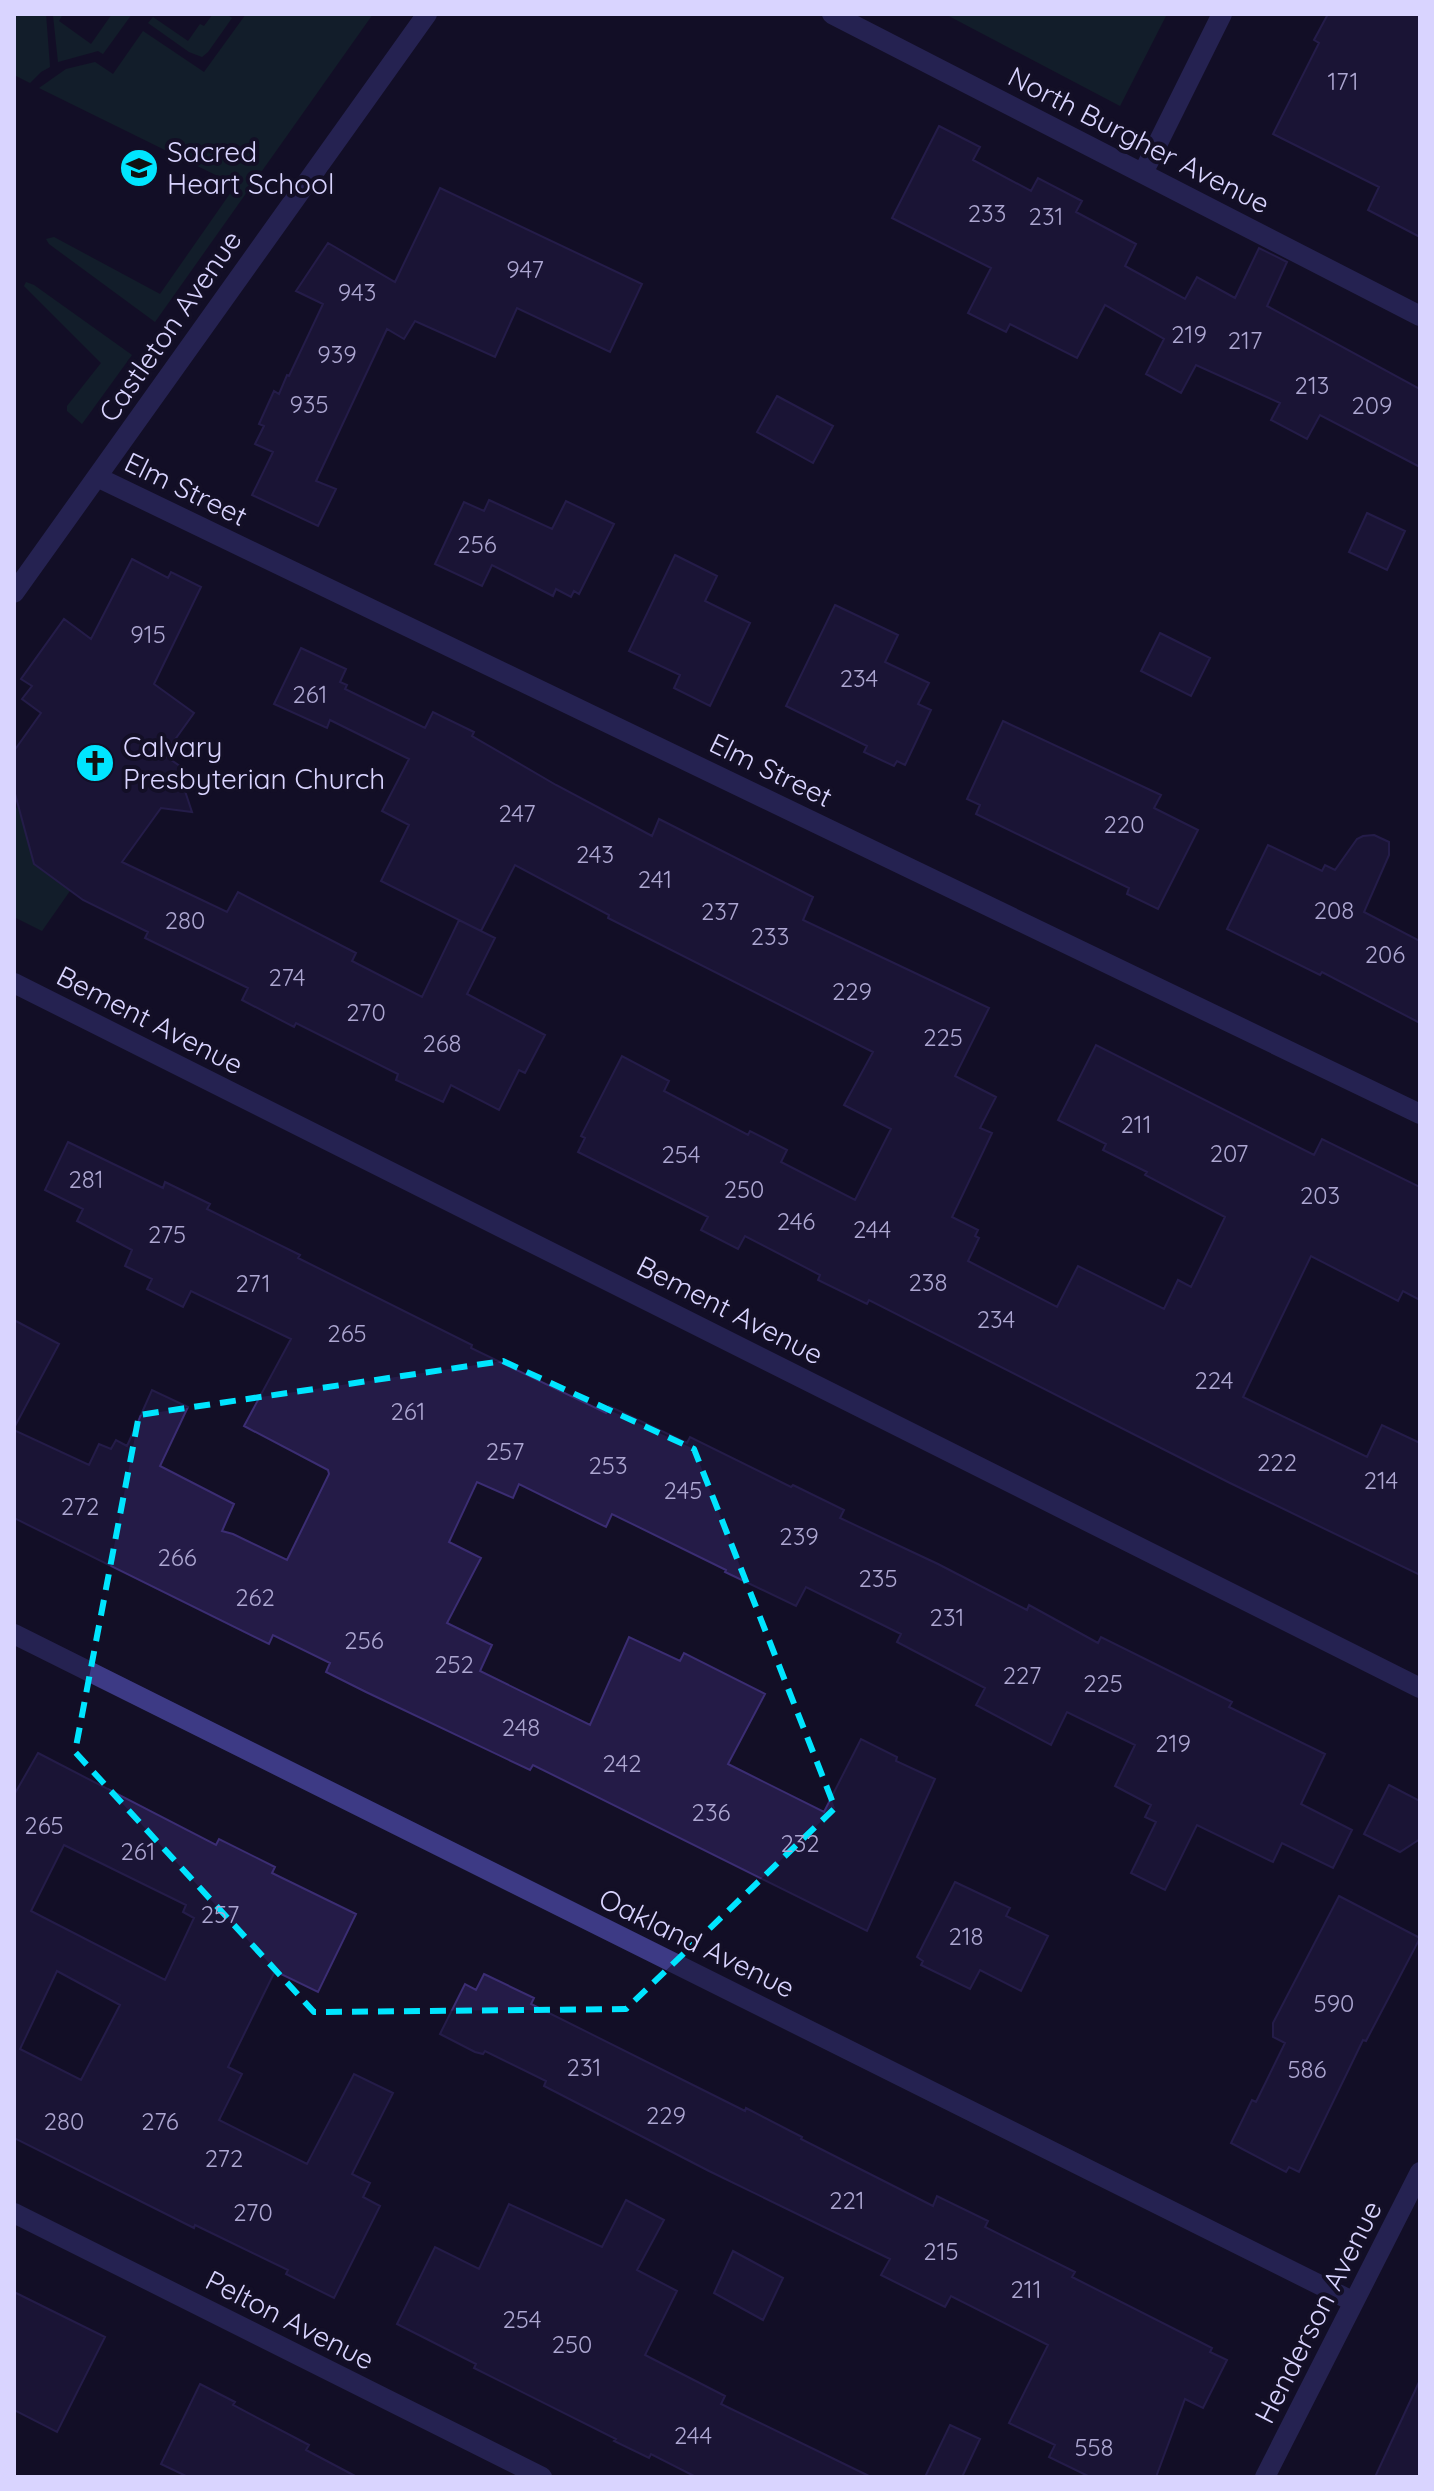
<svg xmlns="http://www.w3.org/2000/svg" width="1434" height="2491" font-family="Quicksand,sans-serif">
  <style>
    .green { fill: #12302f }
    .building { fill: #241b47; stroke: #3b2d73; stroke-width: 2; fill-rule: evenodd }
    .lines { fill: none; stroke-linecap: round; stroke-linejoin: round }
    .minor { stroke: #3d3a85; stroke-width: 20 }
    .marked { fill: none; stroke: #00e5ff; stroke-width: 6; stroke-dasharray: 16 10; stroke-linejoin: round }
    .labels { text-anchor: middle; stroke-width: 8; stroke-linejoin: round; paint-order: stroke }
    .number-label { font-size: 24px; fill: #aca6d1 }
    .street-label { font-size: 28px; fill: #d9d4ff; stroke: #130f26 }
    .poi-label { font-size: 28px; fill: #d9d4ff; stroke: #130f26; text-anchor: start }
  </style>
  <rect width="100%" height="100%" fill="#130f26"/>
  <!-- green -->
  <path class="green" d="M14 14H46L50 67 41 72 30 83 14 75Z
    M63 14 59 21 91 44 112 14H132L103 54 98 51 58 62 53 15Z
    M213 14H226L232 18 208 52 202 57 189 52 148 23 153 17 188 41 200 24 204 26Z
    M246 14H373L155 322 49 244 46 239 54 237 160 294 236 185 39 88 66 69 95 62 113 74 143 31 204 72Z
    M945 14H1167L1120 106Z
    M26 282 34 285 132 355 82 424 67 411V406L101 363 24 286Z
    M24 797 46 813 27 840 34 864 60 884 79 878 42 931 14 917V812Z"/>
  <!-- building -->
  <path class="building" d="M1328 14H1420V237L1368 210 1379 187 1273 134 1319 43 1314 40Z
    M939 126 980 147 973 160 1031 191 1038 178 1082 201 1076 212 1136 244 1125 266 1185 299 1197 277 1235 298 1259 248 1287 262 1267 306 1420 389V467L1320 415 1307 439 1271 420 1280 403 1196 365 1181 393 1146 374 1164 339 1105 305 1077 358 1010 324 1006 332 968 313 991 268 892 218Z
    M440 188 642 284 610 352 517 308 495 357 415 321 404 339 387 329 316 481 336 489 318 526 252 495 273 452 255 444 264 426 259 424 274 391 279 394 287 375 289 376 323 304 296 291 328 243 395 282Z
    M777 396 833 426 813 463 757 432Z
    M489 500 552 529 566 501 614 524 579 594 574 591 571 597 556 589 553 596 492 565 482 586 435 564 464 502 484 511Z
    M1367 513 1405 531 1387 570 1349 552Z
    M675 555 717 576 705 601 750 623 710 706 674 688 680 675 629 651Z
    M132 559 168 578 171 572 201 587 154 684 194 713 164 755 187 771 181 779 192 812 161 808 122 862 227 912 238 892 356 953 352 961 422 997 459 920 495 938 467 994 545 1035 525 1073 519 1070 499 1110 451 1085 443 1102 396 1080 398 1074 296 1023 294 1027 242 1000 248 988 145 938 148 932 83 900 34 864 14 790V751L41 713 22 699 32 686 21 679 64 619 91 639Z
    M835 605 898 635 885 662 929 683 918 704 931 710 905 765 897 761 894 766 864 752 867 746 786 706Z
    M1160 633 1210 658 1191 696 1141 671Z
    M301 648 346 669 340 682 347 685 345 689 425 728 433 712 474 732 472 736 556 785 652 836 659 819 813 897 803 920 989 1008 955 1076 996 1097 980 1128 992 1133 952 1217 978 1230 975 1236 979 1238 968 1261 1057 1307 1078 1266 1164 1309 1178 1280 1191 1287 1225 1217 1145 1175 1147 1172 1103 1150 1106 1144 1058 1120 1096 1045 1314 1155 1322 1139 1420 1187V1300L1403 1291 1398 1301 1311 1256 1243 1397 1367 1457 1382 1425 1420 1443V1575L1230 1483 869 1300 867 1304 818 1280 820 1275 745 1236 738 1249 701 1230 708 1217 578 1152 585 1138 581 1136 622 1056 669 1081 664 1091 748 1135 750 1131 787 1150 781 1162 855 1200 891 1129 844 1105 873 1052 608 918 609 915 515 865 481 931 381 881 409 825 382 811 409 759 330 720 327 728 274 704Z
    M1003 721 1161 795 1154 808 1198 830 1158 909 1127 894 1129 888 976 814 980 805 967 799Z
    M1374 835 1389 842V855L1364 912 1420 941V1023L1322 972 1320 975 1227 929 1268 845 1322 871 1325 865 1335 870 1357 839 1363 836Z
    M68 1142 163 1188 165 1182 210 1204 207 1209 300 1255 298 1258 472 1345 471 1348 606 1413 609 1406 687 1443 690 1437 791 1487 793 1485 844 1510 840 1518 938 1564 1027 1610 1029 1605 1098 1643 1101 1637 1232 1702 1229 1707 1325 1754 1301 1804 1352 1830 1333 1868 1282 1843 1273 1862 1197 1825 1165 1890 1131 1873 1156 1822 1145 1817 1151 1805 1115 1786 1135 1745 1067 1712 1051 1745 976 1705 985 1688 897 1642 901 1634 806 1587 796 1606 725 1572 726 1570 612 1514 606 1527 519 1484 513 1498 477 1482 449 1542 481 1558 447 1623 492 1645 480 1671 590 1725 629 1637 680 1661 684 1653 765 1694 728 1764 824 1812 861 1739 897 1757 896 1761 935 1779 867 1931 533 1765 530 1770 366 1692 326 1672 330 1663 273 1635 269 1644 14 1518V1430L89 1465 99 1444 111 1449 116 1440 127 1446 152 1390 188 1407 160 1466 234 1504 222 1531 233 1534 287 1560 329 1474 328 1470 244 1426 291 1339 191 1291 183 1307 147 1289 152 1279 125 1266 132 1250 77 1221 83 1209 45 1190Z
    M14 1320 59 1344 14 1428Z
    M38 1753 216 1845 219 1839 275 1867 272 1873 356 1914 318 1992 275 1971 228 2067 242 2074 219 2120 307 2164 354 2074 393 2093 352 2174 370 2183 363 2197 380 2206 334 2298 286 2274 288 2270 195 2225 194 2228 14 2138V1795ZM64 1845 186 1905 183 1912 194 1918 165 1980 31 1911ZM57 1971 120 2005 81 2080 20 2049Z
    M1389 1785 1420 1801V1839L1400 1852 1364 1834Z
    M955 1882 1010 1908 1006 1916 1048 1936 1021 1991 980 1970 970 1989 921 1965 923 1961 917 1957Z
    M1339 1896 1420 1938 1366 2041 1363 2040 1299 2172 1289 2167 1286 2172 1231 2143 1252 2100 1256 2102 1285 2043 1273 2037V2023Z
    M484 1974 534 1998 531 2004 745 2111 746 2108 802 2137 801 2139 933 2206 937 2196 988 2221 985 2227 1075 2272 1072 2277 1212 2348 1210 2352 1227 2360 1203 2408 1185 2399 1156 2477H1090L1049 2457 1055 2445 1009 2423 1048 2345 951 2296 945 2307 881 2275 890 2259 709 2171 544 2086 546 2081 485 2051 483 2054 475 2052 440 2034 465 1984 476 1990Z
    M626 2200 664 2220 637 2270 677 2291 645 2355 725 2396 721 2404 871 2477H696L651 2454 649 2458 614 2441 616 2439 474 2368 476 2364 397 2324 435 2247 479 2269 509 2204 602 2247Z
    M733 2251 783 2278 763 2320 714 2293Z
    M14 2292 105 2337 57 2432 14 2410Z
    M1420 2380V2477H1375Z
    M200 2384 235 2402 233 2405 309 2445 306 2450 357 2477H188L161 2464Z
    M950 2425 980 2439 962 2477H925Z"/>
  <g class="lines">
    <!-- minor -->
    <path class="minor" d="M832 14 1420 316
      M1143 173 1222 14
      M97 477 1420 1114
      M14 593 427 14
      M14 983 1420 1688
      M14 1634 1354 2302
      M14 2213 542 2477
      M1265 2477 1420 2172"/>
  </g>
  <!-- marked area -->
  <path d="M0 0H1434V2491H0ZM503 1361 694 1449 835 1808 626 2009 314 2012 75 1752 139 1415Z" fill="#130f26" fill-opacity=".55" fill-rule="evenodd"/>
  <path class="marked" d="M503 1361 694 1449 835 1808 626 2009 314 2012 75 1752 139 1415Z"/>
  <!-- icons -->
  <defs>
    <symbol id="school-disc" viewBox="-11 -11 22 22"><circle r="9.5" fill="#00e5ff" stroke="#130f26"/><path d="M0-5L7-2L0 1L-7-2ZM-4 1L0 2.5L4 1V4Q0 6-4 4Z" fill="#111"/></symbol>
    <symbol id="church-disc" viewBox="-11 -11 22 22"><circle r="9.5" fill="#00e5ff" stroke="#130f26"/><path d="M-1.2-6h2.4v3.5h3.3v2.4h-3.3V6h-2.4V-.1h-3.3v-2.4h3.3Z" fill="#111"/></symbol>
  </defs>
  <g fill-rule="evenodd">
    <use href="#school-disc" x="117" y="146" width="44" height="44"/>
    <use href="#church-disc" x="73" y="741" width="44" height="44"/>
  </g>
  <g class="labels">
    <!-- number labels -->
    <g class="number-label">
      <text x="1343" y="90">171</text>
      <text x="987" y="222">233</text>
      <text x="1046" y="225">231</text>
      <text x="525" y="278">947</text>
      <text x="357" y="301">943</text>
      <text x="1189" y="343">219</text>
      <text x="1245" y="349">217</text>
      <text x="337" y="363">939</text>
      <text x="1312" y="394">213</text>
      <text x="309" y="413">935</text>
      <text x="1372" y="414">209</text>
      <text x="477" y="553">256</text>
      <text x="148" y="643">915</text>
      <text x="859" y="687">234</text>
      <text x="310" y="703">261</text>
      <text x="517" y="822">247</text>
      <text x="1124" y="833">220</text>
      <text x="595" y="863">243</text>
      <text x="655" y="888">241</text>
      <text x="1334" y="919">208</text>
      <text x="720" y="920">237</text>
      <text x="185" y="929">280</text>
      <text x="770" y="945">233</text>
      <text x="1385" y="963">206</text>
      <text x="287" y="986">274</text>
      <text x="852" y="1000">229</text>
      <text x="366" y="1021">270</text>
      <text x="943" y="1046">225</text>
      <text x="442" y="1052">268</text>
      <text x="1136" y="1133">211</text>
      <text x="1229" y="1162">207</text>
      <text x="681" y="1163">254</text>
      <text x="86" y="1188">281</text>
      <text x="744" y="1198">250</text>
      <text x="1320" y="1204">203</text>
      <text x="796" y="1230">246</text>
      <text x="872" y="1238">244</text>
      <text x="167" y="1243">275</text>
      <text x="928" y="1291">238</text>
      <text x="253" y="1292">271</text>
      <text x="996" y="1328">234</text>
      <text x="347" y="1342">265</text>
      <text x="1214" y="1389">224</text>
      <text x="408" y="1420">261</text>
      <text x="505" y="1460">257</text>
      <text x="1277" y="1471">222</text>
      <text x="608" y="1474">253</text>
      <text x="1381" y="1489">214</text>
      <text x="683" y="1499">245</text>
      <text x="80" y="1515">272</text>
      <text x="799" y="1545">239</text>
      <text x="177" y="1566">266</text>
      <text x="878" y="1587">235</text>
      <text x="255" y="1606">262</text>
      <text x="947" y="1626">231</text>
      <text x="364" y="1649">256</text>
      <text x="454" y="1673">252</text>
      <text x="1022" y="1684">227</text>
      <text x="1103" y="1692">225</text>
      <text x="521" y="1736">248</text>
      <text x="1173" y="1752">219</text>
      <text x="622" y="1772">242</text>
      <text x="711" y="1821">236</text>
      <text x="44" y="1834">265</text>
      <text x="800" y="1852">232</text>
      <text x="138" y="1860">261</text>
      <text x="220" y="1923">257</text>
      <text x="966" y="1945">218</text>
      <text x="1334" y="2012">590</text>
      <text x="584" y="2076">231</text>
      <text x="1307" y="2078">586</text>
      <text x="666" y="2124">229</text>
      <text x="64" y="2130">280</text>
      <text x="160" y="2130">276</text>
      <text x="224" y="2167">272</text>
      <text x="847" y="2209">221</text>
      <text x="253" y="2221">270</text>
      <text x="941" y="2260">215</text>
      <text x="1026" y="2298">211</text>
      <text x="522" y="2328">254</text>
      <text x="572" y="2353">250</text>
      <text x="693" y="2444">244</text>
      <text x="1094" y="2456">558</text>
    </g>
    <!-- street labels -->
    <g class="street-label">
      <text transform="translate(1139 140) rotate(27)" y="10">North Burgher Avenue</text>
      <text transform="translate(170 326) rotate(-55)" y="10">Castleton Avenue</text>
      <text transform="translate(186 489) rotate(26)" y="10">Elm Street</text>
      <text transform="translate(771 770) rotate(26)" y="10">Elm Street</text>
      <text transform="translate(150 1020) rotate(27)" y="10">Bement Avenue</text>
      <text transform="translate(730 1310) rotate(27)" y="10">Bement Avenue</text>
      <text transform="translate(697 1943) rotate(26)" y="10">Oakland Avenue</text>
      <text transform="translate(1318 2312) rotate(-63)" y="10">Henderson Avenue</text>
      <text transform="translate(290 2320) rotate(27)" y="10">Pelton Avenue</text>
    </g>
    <!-- poi labels -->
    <g class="poi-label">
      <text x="167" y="162">Sacred<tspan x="167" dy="32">Heart School</tspan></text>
      <text x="123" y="757">Calvary<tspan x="123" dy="32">Presbyterian Church</tspan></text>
    </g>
  </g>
  <!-- border -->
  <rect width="1434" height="2491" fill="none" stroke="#d9d4ff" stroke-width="32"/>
</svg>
